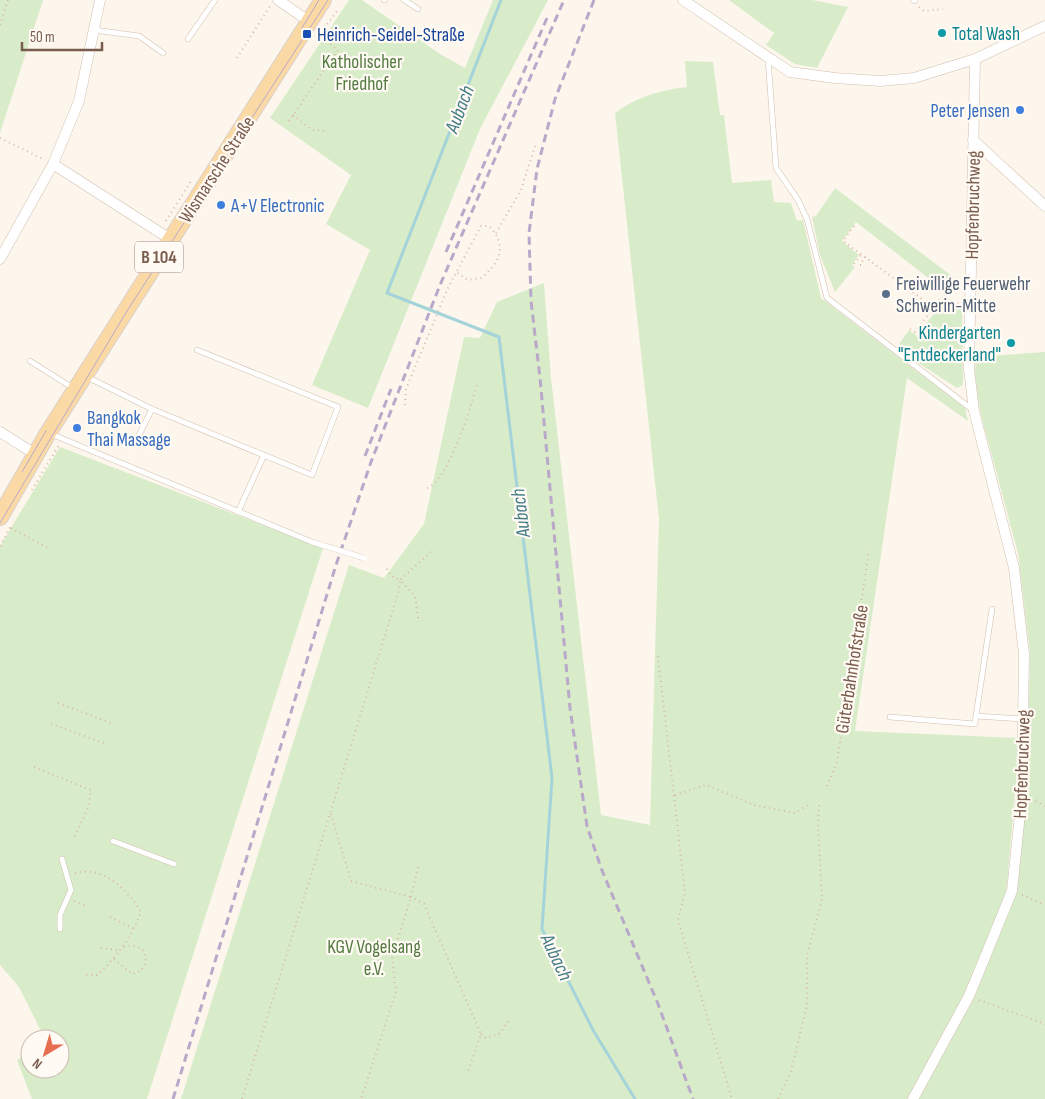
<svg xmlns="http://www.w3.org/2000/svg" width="1045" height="1099" font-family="'Sofia Sans Condensed',sans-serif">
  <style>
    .green { fill: #d8ecc9 }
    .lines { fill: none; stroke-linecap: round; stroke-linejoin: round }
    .stream { stroke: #a5d3da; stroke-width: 3 }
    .service-casing { stroke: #d1beb0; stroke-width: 6 }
    .minor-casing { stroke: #d1beb0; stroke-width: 11 }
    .primary-casing { stroke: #dad1cd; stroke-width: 18 }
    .path { stroke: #d9b8a5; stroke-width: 2; stroke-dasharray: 1 4; stroke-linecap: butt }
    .service { stroke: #fff; stroke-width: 5 }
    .minor { stroke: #fff; stroke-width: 10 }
    .primary { stroke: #fbd9a5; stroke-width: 16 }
    .tram { stroke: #b9a8c9; stroke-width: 1 }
    .rail { stroke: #b9a8c9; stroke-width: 3; stroke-dasharray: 8 5; stroke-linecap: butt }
    .service-bridge-casing { stroke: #d1beb0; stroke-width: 6; stroke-linecap: butt }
    .service-bridge { stroke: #fff; stroke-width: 5 }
    .culture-dot { fill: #0f9aa8; stroke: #fffaf3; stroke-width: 2 }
    .transit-dot { fill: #1a4fb4; stroke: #fffaf3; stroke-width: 2 }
    .shop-dot { fill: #3f7fe0; stroke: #fffaf3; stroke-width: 2 }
    .service-dot { fill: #5c6f8a; stroke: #fffaf3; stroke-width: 2 }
    .labels { text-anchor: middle; stroke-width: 4.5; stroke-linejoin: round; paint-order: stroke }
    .shield { fill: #fffaf3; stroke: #a28b7f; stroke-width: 1 }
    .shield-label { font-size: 18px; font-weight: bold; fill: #7a5c4d }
    .culture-label { font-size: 19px; fill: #0d838f; stroke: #fffaf3; text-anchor: start }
    .transit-label { font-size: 19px; fill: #164399; stroke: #fffaf3; text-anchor: start }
    .park-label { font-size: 19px; fill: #537a41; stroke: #fffaf3 }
    .shop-label { font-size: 19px; fill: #366cbe; stroke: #fffaf3; text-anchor: start }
    .street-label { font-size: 19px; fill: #7a5c4d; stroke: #fffaf3 }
    .service-label { font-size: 19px; fill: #4e5e75; stroke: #fffaf3; text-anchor: start }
    .water-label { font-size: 20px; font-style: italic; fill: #437c86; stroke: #fffaf3 }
  </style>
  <rect width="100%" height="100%" fill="#fdf6ec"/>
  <!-- green -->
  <path class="green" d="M0 0H43L0 133Z
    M349 0H362L440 54 465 68 493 0H548L480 129 368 408 312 385 370 250 326 224 351 175 270 118Z
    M729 0H812L848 7 817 68 795 64 766 45 774 33Z
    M685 61 713 62 720 115H724L732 183 771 180 774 202 791 203 797 221 803 220 821 298 965 408 968 421 907 378 855 731 1020 738 1006 895 965 996 907 1099H181L349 565 384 578 424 524 464 337 480 338 497 302 544 283 551 378 601 815 650 825 659 519 615 113C636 97 661 90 687 87Z
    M835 188 961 283V285H951V291L944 290 856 222 842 241 859 255 852 265 855 267 835 292 820 255 812 217 816 216Z
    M942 303 962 306 963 385 957 388 900 351 903 347 899 344 909 330 917 336Z
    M1045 352V1099H913L969 996 1012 891 1028 749 1030 653 1018 553 980 411 975 373 976 357Z
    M60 447 323 548 147 1099H32L17 1060 30 1051V1069H60V1039H45L19 987 0 965V546Z"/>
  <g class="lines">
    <!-- stream -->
    <path class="stream" d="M501 0 387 293 499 337 552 778 542 929 593 1030 635 1099"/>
    <defs>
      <path id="service" d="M384 0H385
        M404 0 418 9
        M913 0 915 1
        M94 30 139 36 163 53
        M188 39 215 0
        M768 58 776 168 798 200 807 219 827 298 974 411
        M30 361 73 388
        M87 377 152 409 312 475 338 407 197 350
        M51 434 312 542
        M136 441 152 409
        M238 512 264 455
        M976 716 992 609
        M890 717 975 724 976 716 1023 719
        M113 841 174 864
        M60 929V915L71 890 62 859"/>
      <path id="minor" d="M278 0 310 22
        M683 0 790 72 835 78 880 81 914 78 975 59 1045 26
        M973 140 1045 206
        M53 164 170 239
        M0 259 53 164 79 101 100 0
        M0 432 35 454
        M913 1099 969 996 1012 891 1022 794 1024 654 1014 568 974 411 969 369 975 59"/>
      <path id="primary" d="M0 517 48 433 323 0"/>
    </defs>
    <!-- service casing -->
    <use href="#service" class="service-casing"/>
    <!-- minor casing -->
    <use href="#minor" class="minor-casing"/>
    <!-- primary casing -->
    <use href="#primary" class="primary-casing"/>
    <!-- path -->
    <path class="path" d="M919 7 924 11 943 9
      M0 25 8 0
      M321 32 338 10
      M237 58 270 6
      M293 115 312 130 324 131
      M289 121 338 50 322 38 319 31
      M0 138 45 160
      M166 221 191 181
      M854 226 843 241 933 307
      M496 233 521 190 536 143
      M854 264 861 255
      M861 265H860L866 256
      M910 329 915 332 939 300 949 304H960
      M405 405 406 389 448 288 481 226H489C508 245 500 263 481 278L468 280 456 272
      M427 488C449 480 471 407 477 384
      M32 490 59 445
      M11 528 48 548
      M0 546 11 526
      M418 618 415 596 400 580 432 551
      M658 656 685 893 678 920 732 1099
      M58 703 111 723
      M51 724 104 743
      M34 767 91 790 88 808 73 840
      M827 786 837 762 869 550
      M675 795 706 785 754 805 795 813 811 803
      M1031 799 1045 806
      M331 814 351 881 411 897 392 957 396 992 361 1099
      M418 867 411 897 424 904 481 1034 467 1074
      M75 873C103 865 128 890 141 912 132 937 116 957 98 975H86
      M1022 895 1045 905
      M74 901 86 906
      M110 917 135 929
      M101 948 119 950
      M114 959 132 974 141 971 146 962 144 951C136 945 130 945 121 948
      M979 1000 1045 1024
      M481 1034 486 1038 499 1034 511 1018
      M242 1099 399 590 400 580 391 576 386 567
      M778 1099 791 1071 807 1005V956L822 899 818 823 819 805"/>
    <!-- service -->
    <use href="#service" class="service"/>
    <!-- minor -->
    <use href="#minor" class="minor"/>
    <!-- primary -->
    <use href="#primary" class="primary"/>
    <!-- tram -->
    <path class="tram" d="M302 28 319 0
      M22 472 46 431
      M0 523 127 311 328 0"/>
    <!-- rail -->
    <path class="rail" d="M594 0 555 99 537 169 529 233 531 301 540 378 570 708 587 826 601 868 658 1004 693 1099
      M446 252 547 18
      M365 456 391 389
      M173 1099 336 565 371 462 440 285 564 0"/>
    <defs>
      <path id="service-bridge" d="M312 542 364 558"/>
    </defs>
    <!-- service-bridge casing -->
    <use href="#service-bridge" class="service-bridge-casing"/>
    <!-- service-bridge -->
    <use href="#service-bridge" class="service-bridge"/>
  </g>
  <!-- markers -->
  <g class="culture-dot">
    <circle cx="942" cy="33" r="5"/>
    <circle cx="1011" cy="343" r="5"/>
  </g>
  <rect class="transit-dot" x="302" y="29" width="10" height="10" rx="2.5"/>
  <g class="shop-dot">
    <circle cx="1020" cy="110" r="5"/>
    <circle cx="221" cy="205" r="5"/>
    <circle cx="77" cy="428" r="5"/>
  </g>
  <circle class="service-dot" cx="886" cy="294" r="5"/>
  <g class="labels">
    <!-- shield labels -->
    <rect class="shield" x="135" y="241.5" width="48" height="31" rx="4"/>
    <g class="shield-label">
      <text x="159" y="263">B 104</text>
    </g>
    <!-- culture labels -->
    <g class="culture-label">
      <text x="952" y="40">Total Wash</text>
      <text x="1001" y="339" text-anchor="end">Kindergarten<tspan x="1001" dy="22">"Entdeckerland"</tspan></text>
    </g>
    <!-- transit labels -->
    <g class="transit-label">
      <text x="317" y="41">Heinrich-Seidel-Straße</text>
    </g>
    <!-- park labels -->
    <g class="park-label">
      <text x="362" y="68">Katholischer<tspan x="362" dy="22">Friedhof</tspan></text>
      <text x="374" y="953">KGV Vogelsang<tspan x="374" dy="22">e.V.</tspan></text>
    </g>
    <!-- shop labels -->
    <g class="shop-label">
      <text x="1010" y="117" text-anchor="end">Peter Jensen</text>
      <text x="231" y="212">A+V Electronic</text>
      <text x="87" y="424">Bangkok<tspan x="87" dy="22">Thai Massage</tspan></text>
    </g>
    <!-- street labels -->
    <g class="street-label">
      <text transform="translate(216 169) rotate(-57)" y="7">Wismarsche Straße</text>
      <text transform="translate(972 205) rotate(-89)" y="7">Hopfenbruchweg</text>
      <text transform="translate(851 669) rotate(-81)" y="7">Güterbahnhofstraße</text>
      <text transform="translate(1021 764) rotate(-88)" y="7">Hopfenbruchweg</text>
    </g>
    <!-- service labels -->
    <g class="service-label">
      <text x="896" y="290">Freiwillige Feuerwehr<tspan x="896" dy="22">Schwerin-Mitte</tspan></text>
    </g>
    <!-- water labels -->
    <g class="water-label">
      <text transform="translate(459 109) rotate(-69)" y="7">Aubach</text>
      <text transform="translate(520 513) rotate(-97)" y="7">Aubach</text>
      <text transform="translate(557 957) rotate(65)" y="7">Aubach</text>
    </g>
  </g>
  <!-- north arrow -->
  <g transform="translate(45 1054) rotate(218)"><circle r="24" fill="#fffaf3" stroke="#cabbb1"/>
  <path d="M0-4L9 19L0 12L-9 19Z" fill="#e76f51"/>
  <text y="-8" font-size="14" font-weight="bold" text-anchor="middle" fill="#7a5c4d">N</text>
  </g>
  <!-- scale -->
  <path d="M22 42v8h80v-8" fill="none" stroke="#7a5c4d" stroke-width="2.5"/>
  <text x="30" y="42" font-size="15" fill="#7a5c4d" stroke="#fffaf3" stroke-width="4" paint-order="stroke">50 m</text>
</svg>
